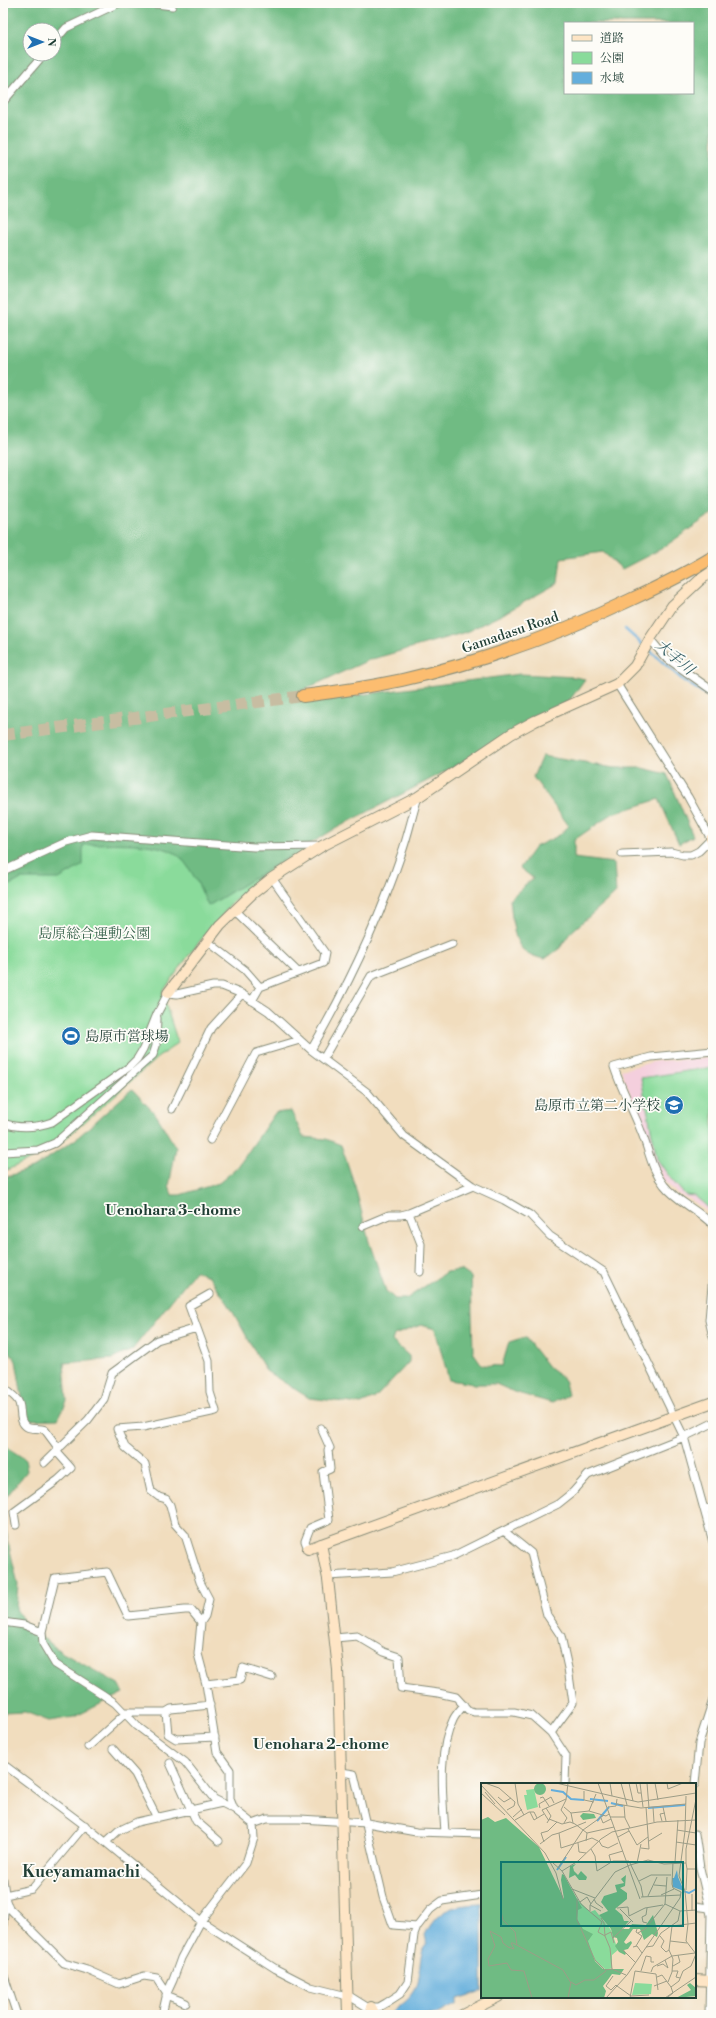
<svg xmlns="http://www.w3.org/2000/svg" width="716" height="2018" font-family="'Libre Bodoni','Noto Serif JP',serif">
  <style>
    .built { fill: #f4cfdd }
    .green { fill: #8adb9b; stroke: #548c68 }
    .forest { fill: #6fbb83; stroke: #477c5c; fill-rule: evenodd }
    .water { fill: #64aedc; stroke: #427688 }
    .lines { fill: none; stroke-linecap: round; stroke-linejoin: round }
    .stream { stroke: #64aedc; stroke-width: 2.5 }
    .highway-tunnel { stroke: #c7bda2; stroke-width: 12; stroke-dasharray: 12 6; stroke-linecap: butt }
    .street-casing { stroke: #888d79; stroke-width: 9 }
    .secondary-casing { stroke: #888d79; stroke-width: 12 }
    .highway-casing { stroke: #888d79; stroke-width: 14 }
    .street { stroke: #fff; stroke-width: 7 }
    .secondary { stroke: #fee5c5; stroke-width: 10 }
    .highway { stroke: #fcbd6f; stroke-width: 12 }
    .labels { text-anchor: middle; stroke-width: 3.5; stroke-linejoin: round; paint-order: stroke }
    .street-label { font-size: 14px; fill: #1f3d34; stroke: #fdfcf7 }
    .park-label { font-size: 14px; fill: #3a644e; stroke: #fdfcf7 }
    .poi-label { font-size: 14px; fill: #1f3d34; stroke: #fdfcf7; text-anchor: start }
    .water-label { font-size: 15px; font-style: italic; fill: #345f66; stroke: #fdfcf7 }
    .neighbourhood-label { font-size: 15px; font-weight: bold; fill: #1f3d34; stroke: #fdfcf7 }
    .quarter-label { font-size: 16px; font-weight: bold; fill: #1f3d34; stroke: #fdfcf7 }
    .inset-river { fill: none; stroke: #64aedc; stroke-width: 2 }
    .inset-road { fill: none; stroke: #9d9d87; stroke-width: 1 }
    .view { fill: #0f766e; fill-opacity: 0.15; stroke: #0f766e; stroke-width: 2 }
    .inset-edge { fill: none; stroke: #1f3d34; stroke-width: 2 }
  </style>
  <rect width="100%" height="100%" fill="#fdfcf7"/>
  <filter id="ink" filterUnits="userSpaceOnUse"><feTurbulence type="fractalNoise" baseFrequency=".025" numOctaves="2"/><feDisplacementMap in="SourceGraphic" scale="8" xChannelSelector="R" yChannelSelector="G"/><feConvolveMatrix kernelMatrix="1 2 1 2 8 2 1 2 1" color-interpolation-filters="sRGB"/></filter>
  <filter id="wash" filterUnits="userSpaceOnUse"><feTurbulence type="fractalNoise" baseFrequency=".012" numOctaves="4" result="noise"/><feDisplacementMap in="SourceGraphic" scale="16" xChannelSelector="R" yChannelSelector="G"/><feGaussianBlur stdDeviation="0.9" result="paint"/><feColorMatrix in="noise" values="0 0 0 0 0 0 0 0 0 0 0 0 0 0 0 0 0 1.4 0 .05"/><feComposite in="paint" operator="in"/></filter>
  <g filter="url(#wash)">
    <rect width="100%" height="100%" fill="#f1ddbe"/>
    <!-- built -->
    <path class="built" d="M713 1058V1216L692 1200 679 1195 665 1182 654 1163 648 1139 621 1070 657 1061Z"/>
    <!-- green -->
    <path class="green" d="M91 841 306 849 268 875 234 901 194 948 162 993 178 1043 157 1058 56 1147 3 1172V876Z
      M713 1067V1209L711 1210 695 1196 685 1195 671 1179 657 1159 641 1078Z"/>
    <!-- forest -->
    <path class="forest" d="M3 3H713V513L661 549 622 569 603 552 561 558 558 583 503 614 466 632 369 660 296 693 306 702 520 674 575 677 585 679 569 701 448 770 333 830 208 906C201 890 193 871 181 858 166 840 106 843 83 845V865L59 879H21L3 889ZM565 23H693V93H565ZM30 30H54V54H30Z
      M542 756 614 768H642L667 774 693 836 679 844 659 799 612 814 574 840V858L614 863 616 893 570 933 560 948 545 959C537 958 524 953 520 946 512 934 512 913 510 899L533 878 520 868 535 847 558 836 569 826 533 777Z
      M132 1089 157 1116 176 1148 169 1186 172 1195H180L219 1183 237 1168 275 1113 291 1111 303 1137 326 1139 341 1145 355 1186 369 1242 386 1291 395 1299H406L446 1272 461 1270 471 1277 473 1352 482 1365 502 1366 509 1342 525 1337 549 1368 564 1379 568 1395 552 1403 514 1392 496 1384H474L449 1380 435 1329 421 1325 394 1335 392 1341 409 1356V1362L375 1398 361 1404 309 1398 266 1371 229 1305 209 1276 195 1271 132 1350 112 1359 64 1363 67 1401 58 1419 26 1420 16 1361 5 1344H3V1178L35 1167 76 1139Z
      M3 1445 25 1459 27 1471 3 1501Z
      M3 1508 8 1542 18 1584 16 1609 25 1623 61 1652 117 1683 123 1693 74 1717 49 1721 25 1712 3 1713Z"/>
    <!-- water -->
    <path class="water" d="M482 1904V1991L457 1999V2004L436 2015H389C399 2006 412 1999 417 1986 422 1972 417 1955 427 1944L425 1935C438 1908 454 1905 482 1904Z"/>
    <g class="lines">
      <!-- stream -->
      <path class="stream" d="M625 629 643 645
        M648 649 684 681 713 699"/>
    </g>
  </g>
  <g filter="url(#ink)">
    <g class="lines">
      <!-- highway-tunnel -->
      <path class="highway-tunnel" d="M3 735 303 696"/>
      <defs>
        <path id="street" d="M149 3 172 6
          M54 42 66 28 119 3
          M3 102 44 54
          M650 639 665 657 713 691
          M617 684 688 797 711 839 699 851 691 855H683L671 852 622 854
          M3 871 66 842 92 835 254 847 321 846
          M234 910 298 972
          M207 941 245 970 260 987
          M252 1001 260 987 323 963 325 953 272 878
          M311 1050C347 988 378 923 401 855 408 836 412 816 418 797
          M713 1051 651 1057 614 1067C621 1089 633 1110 641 1131 649 1150 651 1169 664 1185 676 1201 697 1209 713 1225
          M323 1059 371 976 452 944
          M172 1109 211 1028 242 994
          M3 1123C20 1129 35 1128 52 1122L129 1067 137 1059 143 1049 157 1014 168 993 177 994 213 986H222L242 994 268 1011 311 1050 367 1092 404 1136 473 1186 504 1200 530 1215 550 1236 604 1272 684 1437 713 1542
          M210 1140 256 1053 300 1040
          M3 1152 38 1150 55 1143 153 1055 156 1046 157 1018
          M409 1213 421 1244 420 1272
          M363 1226 389 1215H401L409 1213 473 1186
          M713 1274 709 1320 713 1337
          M210 1294 189 1306 209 1361 210 1392 216 1411 143 1427 117 1429 125 1447 145 1464 151 1491 159 1497 166 1499 170 1505 175 1524 185 1535 200 1582 209 1599 205 1616 201 1622 198 1654 206 1684 217 1752 230 1770V1799L234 1809
          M3 1385C7 1393 16 1395 19 1403 22 1411 18 1421 27 1427 32 1430 39 1427 45 1430L59 1449
          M44 1463 88 1420 104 1399 112 1373 157 1340 197 1328
          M704 1508 713 1509
          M16 1525 14 1512 58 1480 71 1468 56 1451
          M504 1531 531 1553 547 1615 561 1636 568 1668 573 1703 551 1733
          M308 1549 305 1541 310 1528 329 1520 323 1472 330 1469 328 1450 330 1448 321 1428
          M328 1576 392 1572 453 1556 558 1504 573 1492 588 1475 684 1437 713 1423
          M3 1622 24 1625 42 1632 43 1644 55 1664 102 1694 115 1703 137 1726 185 1762 214 1799 234 1809 253 1824 254 1838 246 1863 201 1921 181 1958 173 1980 167 1993 162 2015
          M42 1632 55 1578 107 1572 128 1616 185 1610H191L201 1622
          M335 1638 357 1636 384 1652 399 1657 401 1688 438 1693 456 1697 468 1710 474 1712H514L532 1716 551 1733 566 1756 565 1784
          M206 1684 240 1680 243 1668 272 1677
          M124 1712H166L171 1709 210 1705
          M166 1712 168 1734 176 1739 215 1737
          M88 1747 126 1713
          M113 1749 135 1774 157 1818
          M170 1763 196 1821 219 1841
          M3 1764 92 1831 201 1921 276 1969 311 1987 351 1997 367 2007H379L386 2003 400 1994 408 1982 414 1935 417 1927 430 1910 442 1901 482 1895
          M341 1772 354 1774 383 1897 393 1925 417 1927
          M695 1784 699 1743 713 1700
          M253 1824 267 1819H300L367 1823 416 1832 482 1834
          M445 1833C443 1797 437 1753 453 1720 455 1715 460 1710 464 1705
          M695 1834 700 1868 711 1915 709 2015
          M106 1842 118 1831 137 1822 222 1803
          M3 1879 6 1901 9 1908 64 1963 87 1970 119 1984 144 1976 157 1978 167 1993
          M5 1895 32 1889 85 1825
          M695 1906 709 1908
          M3 1926 4 1912 8 1905
          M3 1973 17 2015
          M166 1995 186 2003"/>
        <path id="secondary" d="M711 839 713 843
          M168 993 220 925 252 894 272 878 322 846 418 797 511 734 535 721 617 684 635 666 650 639 672 606 701 579 713 571
          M321 1544 328 1579 338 1670 348 2015
          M308 1549 713 1402
          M695 1980 713 1981
          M371 2007 375 2015
          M462 2015 498 1997"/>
        <path id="highway" d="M303 696C336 692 369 687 402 680 481 662 557 635 630 600 658 587 687 573 713 557"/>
      </defs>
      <!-- street casing -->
      <use href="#street" class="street-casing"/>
      <!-- secondary casing -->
      <use href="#secondary" class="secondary-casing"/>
      <!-- highway casing -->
      <use href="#highway" class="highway-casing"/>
      <!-- street -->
      <use href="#street" class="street"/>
      <!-- secondary -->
      <use href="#secondary" class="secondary"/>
      <!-- highway -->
      <use href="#highway" class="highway"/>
    </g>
  </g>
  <!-- icons -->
  <defs>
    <symbol id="stadium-disc" viewBox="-11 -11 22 22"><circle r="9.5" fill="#1f6fb2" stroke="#fdfcf7"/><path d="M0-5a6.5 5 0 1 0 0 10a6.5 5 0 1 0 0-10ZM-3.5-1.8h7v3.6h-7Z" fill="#fff"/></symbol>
    <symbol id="school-disc" viewBox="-11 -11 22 22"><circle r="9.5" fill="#1f6fb2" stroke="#fdfcf7"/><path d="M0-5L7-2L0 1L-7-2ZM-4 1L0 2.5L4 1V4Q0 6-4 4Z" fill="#fff"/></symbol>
  </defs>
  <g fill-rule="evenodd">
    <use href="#stadium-disc" x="60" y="1025" width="22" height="22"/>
    <use href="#school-disc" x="663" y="1094" width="22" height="22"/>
  </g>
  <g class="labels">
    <!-- street labels -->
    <g class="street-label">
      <text transform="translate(510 632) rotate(-19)" y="5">Gamadasu Road</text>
    </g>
    <!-- park labels -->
    <g class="park-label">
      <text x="94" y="938">島原総合運動公園</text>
    </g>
    <!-- poi labels -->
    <g class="poi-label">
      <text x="85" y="1041">島原市営球場</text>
      <text x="660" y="1110" text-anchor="end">島原市立第二小学校</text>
    </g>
    <!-- water labels -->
    <g class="water-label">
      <text transform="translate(675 657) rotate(40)" y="5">大手川</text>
    </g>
    <!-- neighbourhood labels -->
    <g class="neighbourhood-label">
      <text x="173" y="1215">Uenohara 3-chome</text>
      <text x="321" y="1749">Uenohara 2-chome</text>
    </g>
    <!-- quarter labels -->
    <g class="quarter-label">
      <text x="81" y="1877">Kueyamamachi</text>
    </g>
  </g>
  <!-- overview -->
  <g transform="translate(481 1783)">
    <rect width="215" height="215" fill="#f1ddbe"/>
    <path d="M53 6 57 24 46 27 43 12H46L45 7ZM96 116 109 129 114 127 130 147 137 167 131 172V185L125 187 114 177 96 137ZM154 200 171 201 170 211 151 212Z" fill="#8adb9b"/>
    <path d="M53 6a6 6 0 1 1 12 0a6 6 0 1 1-12 0ZM102 30 113 31 115 35 102 37 99 33ZM7 34 14 39 25 35 58 64 83 116 80 97 81 91 83 92 101 125 97 127 96 136 102 146 112 151 107 158 114 178 122 186H143L139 192 131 191 126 198 122 203 125 208 123 215H0V37ZM95 81 92 84 93 88 97 92 100 88 106 94 105 97H98L94 92 88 95 89 83ZM145 92 144 103 139 105 146 110V116L134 126 141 132 143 138H148L141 146H148L151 141 165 142 172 132 177 150 176 154 171 151 163 157 159 146H152L143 159 145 161 150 158 151 160 147 166 143 167 145 170 144 172 138 169 134 163 137 159 136 155 132 154 130 146 118 132 127 128 120 119 123 113 136 109 134 102 143 100 140 96ZM209 200 215 205V213L195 215 210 207 206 202Z" fill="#6fbb83"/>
    <path d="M196 87 197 94 203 108 192 104 191 95H193Z" fill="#64aedc"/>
    <path class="inset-river" d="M70 7 82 9 90 16 103 17M109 16 127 18M130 20 142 23M167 25 204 22M116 38 128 24M76 87 85 74M202 108 208 110 215 106"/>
    <path class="inset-road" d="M4 0 18 5 34 19M34 0 37 21 43 32M75 0 157 19 215 10M117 0 159 116M129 0 131 13M140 0 146 22M148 0 152 18M155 0 157 10H160M159 0 162 24M166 0 168 25M174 0 177 17M186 0 187 6 202 0M0 2 64 70 75 90 82 116M103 8V17L113 19M4 9 14 21M0 10 24 32M205 13 204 48 198 93 204 108 207 141 205 158 215 171M17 14 23 19 30 15M59 15 62 14 68 23M136 21 160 25 205 21M143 22 144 35 149 45M83 24 90 30 92 40M127 24 135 23 136 16M172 24 173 39M182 24 185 38M59 25 58 21 70 14 73 20M65 25 70 33 66 40M26 27 33 23 34 19M108 28 125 33 128 31M49 29 53 37 63 31M90 30 108 28 115 11M32 34 41 26M129 34H144M120 35 122 40 130 36M68 36 81 41 89 39 94 41 106 50 105 58M34 37 48 29H53L56 35M68 38 61 27 85 16M181 38 179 31 184 30M83 40 86 35 80 27 85 17 87 0M147 46 156 62 167 54M196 47 215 50M78 50 105 39M106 50 133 44M137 54 148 48M118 58 121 63 127 65 137 60M168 58 181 50M63 59 60 50 67 48 76 39M195 59 215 62M97 60 98 69 105 70M59 61 71 52 78 50 80 65 111 55 117 58M160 65 168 66 165 24M110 66 114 73 116 88 132 78H148L160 103 162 114M130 79 128 72 142 68M194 79 197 37M72 80 81 88 100 121 121 139 117 149 124 153 129 165 131 186M156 80 160 61M205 80V66L215 16M77 85 102 47 123 32M81 88 97 78 120 56 131 49 176 39 215 37M158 98 170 92H190M173 102 185 103M91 106 114 115M205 107 206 86M211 111V128M180 112 193 106M167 113 176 94M160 114 200 112M96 116V137L114 177 124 187 131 186 145 192M113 116 115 120 122 125M99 119 106 114 110 121M184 121 199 128 215 127M109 122 120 128M136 125 147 124 148 133 164 125 182 122M166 125 165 132 161 134 162 139 166 140M139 126 152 139M20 128 22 137 34 149 36 162M109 128V122L134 89 149 82 167 77 183 81 205 80 206 86H215M120 135 123 140 124 153M191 143 215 140M157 150 164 146 184 121 186 94M124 152 130 149 133 160M179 153 183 158 180 164 185 169 188 167 192 176 191 189 187 199M132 155 150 138M189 158 206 160M155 163 161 153 155 149 156 146M152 164 156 163 161 170M165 164 172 163 180 150 197 138 199 128M142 167 155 180M188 167 191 143M176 183 182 181 187 185 184 177M192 183 199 179 197 172M160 188 165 173 170 174V179H173M191 188H197L195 194 199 195M170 189 172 184 191 173 214 170M132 193 125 203 130 207 135 202 136 203M176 194 181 192 190 204 192 210 187 214M136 203 150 213 168 212M173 203 186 198M190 204 198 198 202 188 210 183 215 171M51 215 43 188 30 187 26 180 8 183 7 176 14 163 9 148 20 154 22 160 27 164 33 166 30 160H32L82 187 90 200M87 215 90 199 95 202 104 197H113L125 188M125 215 146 192 199 115 200 109 192 105 191 101 192 79M149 215 154 188 175 191 177 207M184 215 215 194"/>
    <path class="view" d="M20 79H202V143H20Z"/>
    <rect width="215" height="215" class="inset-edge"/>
  </g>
  <!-- margin -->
  <rect width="716" height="2018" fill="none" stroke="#fdfcf7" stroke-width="16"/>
  <!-- legend -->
  <rect x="564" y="22" width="130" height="72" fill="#fdfcf7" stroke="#a4b0a9"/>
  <rect x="572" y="35" width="20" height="6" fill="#fee5c5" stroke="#a4b0a9"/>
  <text x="600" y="42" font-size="12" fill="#1f3d34">道路</text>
  <rect x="572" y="52" width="20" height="12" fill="#8adb9b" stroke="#a4b0a9"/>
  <text x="600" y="62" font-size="12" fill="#1f3d34">公園</text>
  <rect x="572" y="72" width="20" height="12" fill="#64aedc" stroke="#a4b0a9"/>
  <text x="600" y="82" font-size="12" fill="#1f3d34">水域</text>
  <!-- north arrow -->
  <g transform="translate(42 42) rotate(90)"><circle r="19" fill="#fdfcf7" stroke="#a4b0a9"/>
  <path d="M0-3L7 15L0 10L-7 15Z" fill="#1f6fb2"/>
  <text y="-6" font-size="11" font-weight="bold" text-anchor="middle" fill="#1f3d34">N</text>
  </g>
</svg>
